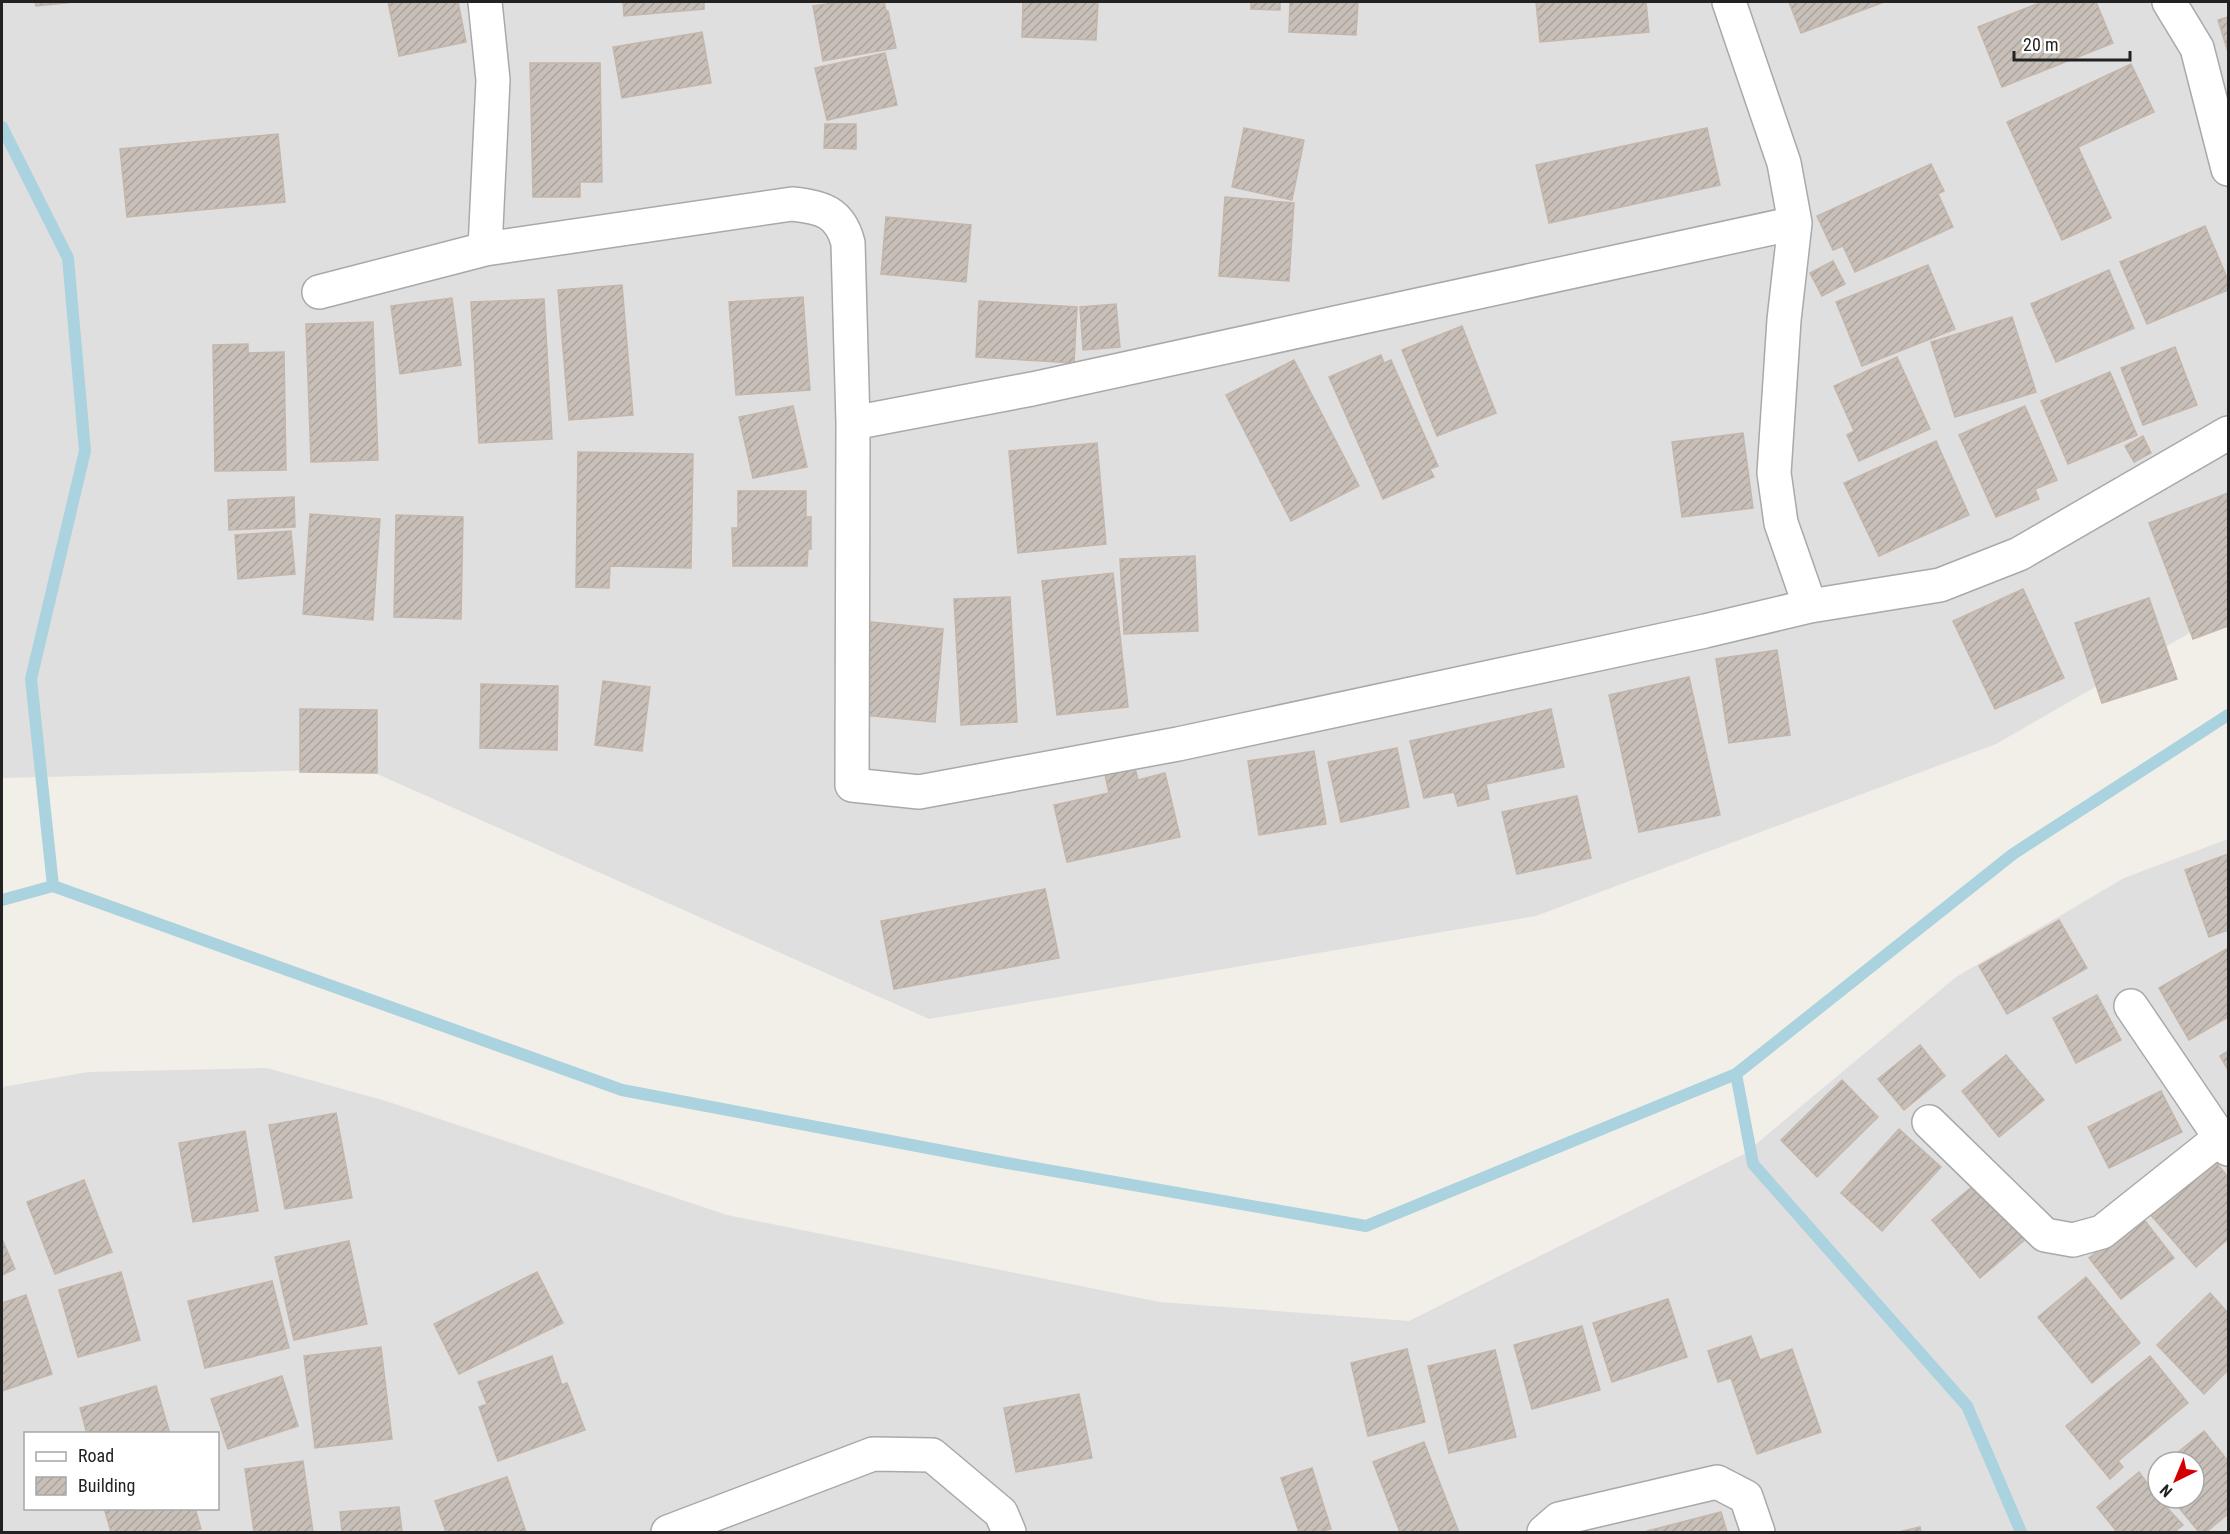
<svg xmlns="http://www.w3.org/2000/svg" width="2230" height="1534" font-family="'Roboto Condensed',sans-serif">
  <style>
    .residential { fill: #e0dfdf; fill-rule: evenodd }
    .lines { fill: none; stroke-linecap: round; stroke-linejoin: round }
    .stream { stroke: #aad3df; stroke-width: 12 }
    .building { fill: url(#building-hatch); stroke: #c4b6ab; stroke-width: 1.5 }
    .street-casing { stroke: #a9a9a9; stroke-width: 36 }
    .street { stroke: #fff; stroke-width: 33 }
  </style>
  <defs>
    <pattern id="building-hatch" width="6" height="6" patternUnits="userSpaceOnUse" patternTransform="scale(1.5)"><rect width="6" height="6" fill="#c7bfb8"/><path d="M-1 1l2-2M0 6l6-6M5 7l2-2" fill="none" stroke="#aba49e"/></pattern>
  </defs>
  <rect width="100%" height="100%" fill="#f2efe9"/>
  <!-- residential -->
  <path class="residential" d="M2 2H2228V611L1996 744 1536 916 929 1019 366 769 2 778Z
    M2228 839V1532H2V1087L88 1072 267 1068 386 1101 727 1215 1160 1302 1409 1321 1744 1154 1956 977 2124 878ZM26 1434H218V1508H26ZM2158 1462H2194V1498H2158Z"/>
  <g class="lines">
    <!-- stream -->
    <path class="stream" d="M2 127 68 258 85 451 31 679 53 886
      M2 900 53 886 622 1090 996 1161 1366 1226 1736 1074 2013 854 2228 715
      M1736 1074 1753 1164 1967 1406 2021 1532"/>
  </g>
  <!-- building -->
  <path class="building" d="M35 2H75L36 6Z
    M388 2H458L466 42 399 56Z
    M623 2H704V9L624 16Z
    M839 2H884L886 11H888L896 48 823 61 813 6Z
    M1023 2H1098L1096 40 1022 37Z
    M1249 2H1280V10L1251 9V2Z
    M1290 2H1358L1356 35 1289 32Z
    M1536 2H1646L1649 32 1540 42Z
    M1789 2H1884L1801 33Z
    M2042 2H2096L2113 43 2002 87 1978 27Z
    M2228 17V52L2218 20Z
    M702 32 711 83 622 98 613 47Z
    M885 53 897 105 827 120 815 68Z
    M530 63H600L602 182H580V197H533Z
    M2131 64 2154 112 2078 147 2111 218 2062 240 2007 122Z
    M825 124H856V149L824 148Z
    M1244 128 1304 140 1292 200 1232 187Z
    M1707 128 1720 185 1549 223 1536 165Z
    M278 134 285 202 127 217 120 149Z
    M1931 164 1944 191 1938 194 1953 227 1855 272 1843 246 1833 250 1817 216Z
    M1225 197 1294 203 1289 281 1219 276Z
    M886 217 971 225 966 282 881 274Z
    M2205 226 2228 280V290L2147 324 2120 262Z
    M1833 261 1845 284 1822 296 1810 273Z
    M1928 265 1955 329 1862 366 1836 302Z
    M2109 270 2134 328 2056 362 2031 304Z
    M622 285 633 415 569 420 558 290Z
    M803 297 810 390 736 395 729 302Z
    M452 298 461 365 400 374 391 306Z
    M544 299 552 439 479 443 471 302Z
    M979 301 1077 307 1074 363 976 357Z
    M1116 304 1120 347 1083 350 1080 307Z
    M2012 317 2036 392 1955 417 1931 342Z
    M373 322 378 460 311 462 306 324Z
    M1462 326 1496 413 1437 436 1402 350Z
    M248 344V353L284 352 286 470 215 471 213 345Z
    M2175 347 2197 405 2143 425 2121 368Z
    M1381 355 1384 363 1391 360 1438 466 1430 469 1434 477 1383 499 1329 377Z
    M1897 357 1930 429 1859 461 1847 435 1854 431 1834 386Z
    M1294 360 1359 486 1291 521 1226 395Z
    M2110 372 2137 435 2068 464 2041 401Z
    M793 406 807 467 753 478 739 417Z
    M2025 406 2057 480 2035 489 2039 499 1996 517 1959 435Z
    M1743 433 1753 508 1682 517 1672 442Z
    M2143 436 2151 453 2134 462 2125 446Z
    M1936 441 1969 515 1879 556 1844 483Z
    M1097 443 1106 544 1018 553 1009 451Z
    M578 452 693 454 691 568 610 566 609 588 576 587Z
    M738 491H806V517H811V549H808L807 566H733L732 528H738Z
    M2228 493V626L2193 639 2149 523Z
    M294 497 295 527 229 530 228 500Z
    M310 514 380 519 373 620 303 614Z
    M396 515 463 517 461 619 394 617Z
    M291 531 295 574 238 579 235 535Z
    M1195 556 1198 631 1124 634 1120 559Z
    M1113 573 1128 707 1057 715 1042 581Z
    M2023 589 2064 678 1995 709 1953 621Z
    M1010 597 1017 722 961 725 954 599Z
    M2149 598 2177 679 2102 703 2075 623Z
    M871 622 943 629 935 722 863 715Z
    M1777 650 1790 735 1729 743 1716 659Z
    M1689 677 1720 815 1639 832 1609 695Z
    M603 681 650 687 642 751 595 745Z
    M481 684 558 686 557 750 480 748Z
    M300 709 377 710V773L300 772Z
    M1551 709 1564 767 1486 784 1489 799 1458 806 1454 792 1424 798 1410 741Z
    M1397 748 1409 807 1341 822 1328 762Z
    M1314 751 1326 824 1259 835 1248 761Z
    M1134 764 1138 780 1165 773 1180 837 1067 862 1054 805 1109 793 1104 770Z
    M1577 796 1591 858 1517 874 1502 812Z
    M2228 854V930L2209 937 2185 870Z
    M1045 889 1059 958 894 989 881 921Z
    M2059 920 2087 968 2007 1014 1979 966Z
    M2228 948V1017L2189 1040 2159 988Z
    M2097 995 2121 1040 2076 1063 2053 1018Z
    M1920 1045 1945 1076 1904 1110 1878 1079Z
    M2228 1051V1070L2220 1056Z
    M2006 1055 2044 1100 1999 1137 1962 1091Z
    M1842 1080 1878 1117 1817 1177 1781 1140Z
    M2161 1091 2182 1132 2109 1168 2088 1127Z
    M336 1113 352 1198 285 1209 269 1125Z
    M1899 1129 1941 1167 1882 1231 1841 1193Z
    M245 1131 258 1211 193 1222 179 1143Z
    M2214 1160 2228 1177V1239L2196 1267 2150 1214Z
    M84 1180 112 1252 55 1274 27 1202Z
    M1980 1180 2028 1237 1980 1278 1932 1220Z
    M2142 1217 2174 1258 2121 1299 2089 1258Z
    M2 1239 15 1269 2 1275Z
    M349 1241 367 1324 294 1340 275 1257Z
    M121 1272 140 1340 78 1357 59 1290Z
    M537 1272 563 1323 459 1374 434 1324Z
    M2086 1277 2140 1343 2092 1383 2038 1317Z
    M272 1281 289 1348 205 1368 188 1301Z
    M2210 1293 2228 1313V1370L2204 1394 2157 1345Z
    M26 1295 52 1374 2 1391V1303Z
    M1668 1299 1687 1357 1612 1382 1593 1323Z
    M1582 1326 1600 1390 1532 1409 1514 1345Z
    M1751 1336 1760 1360 1792 1349 1821 1432 1757 1454 1731 1378 1718 1382 1708 1351Z
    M381 1347 392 1439 315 1448 304 1356Z
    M1407 1349 1425 1422 1368 1436 1351 1363Z
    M1495 1350 1516 1437 1449 1453 1428 1366Z
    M552 1356 562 1385 567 1383 585 1430 498 1461 479 1407 487 1404 478 1382Z
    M2150 1356 2188 1403 2118 1461 2123 1467 2110 1479 2066 1426Z
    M282 1376 298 1426 228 1449 211 1399Z
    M156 1386 170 1434H87L80 1408Z
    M1079 1394 1092 1458 1016 1472 1004 1408Z
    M2204 1431 2228 1461V1514L2206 1532H2199L2171 1498H2194V1462H2166Z
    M1424 1442 1458 1530 1451 1532H1400L1373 1462Z
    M303 1461 313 1532H254L245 1469Z
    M1312 1468 1331 1529 1319 1532H1299L1281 1478Z
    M2158 1468V1483L2151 1474Z
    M2139 1472 2158 1498 2183 1525 2174 1532H2117L2097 1507Z
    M507 1477 526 1532H446L435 1501Z
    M399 1507 402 1532H342L340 1512Z
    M104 1508H195L201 1529 189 1532H111Z
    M1721 1512 1727 1532H1647V1531Z
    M1920 1527 1921 1532H1899Z"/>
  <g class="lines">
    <defs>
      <path id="street" d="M1729 2 1784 163 1795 223 1784 320 1774 473 1781 523 1810 606
        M2169 2 2197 48 2228 169
        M485 249 493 80 485 2
        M319 292 485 249 792 204C822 207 840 212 848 243L853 423 852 785 919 792 1178 744 1705 631 1810 606 1940 585 2019 554 2228 433
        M853 423 1032 389 1795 223
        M2131 1006 2228 1149
        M1929 1122 2045 1235 2073 1240 2102 1232 2220 1138
        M668 1532 873 1454 932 1455 1001 1513 1009 1532
        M1544 1532 1559 1519 1717 1482 1746 1497 1758 1532"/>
    </defs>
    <!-- street casing -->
    <use href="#street" class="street-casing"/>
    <!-- street -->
    <use href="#street" class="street"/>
  </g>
  <!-- border -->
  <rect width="2230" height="1534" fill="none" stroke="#222222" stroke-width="6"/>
  <!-- legend -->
  <rect x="24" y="1432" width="195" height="78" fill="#ffffff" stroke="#a7a7a7" stroke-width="1.5"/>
  <rect x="36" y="1452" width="30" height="9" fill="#ffffff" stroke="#a7a7a7" stroke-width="1.5"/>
  <text x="78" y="1462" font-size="18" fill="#222222">Road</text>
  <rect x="36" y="1477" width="30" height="18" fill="url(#building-hatch)" stroke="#a7a7a7" stroke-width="1.5"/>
  <text x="78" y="1492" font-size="18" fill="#222222">Building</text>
  <!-- north arrow -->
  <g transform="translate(2176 1480) rotate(223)"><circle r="28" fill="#ffffff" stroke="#a7a7a7" stroke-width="1.5"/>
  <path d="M0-4.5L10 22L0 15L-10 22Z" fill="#d40000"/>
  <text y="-9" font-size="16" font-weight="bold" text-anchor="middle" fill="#222222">N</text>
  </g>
  <!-- scale -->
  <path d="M2014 51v9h116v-9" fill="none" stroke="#222222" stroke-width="3"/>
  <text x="2023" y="51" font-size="18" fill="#222222" stroke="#ffffff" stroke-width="4.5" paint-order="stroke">20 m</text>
</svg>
